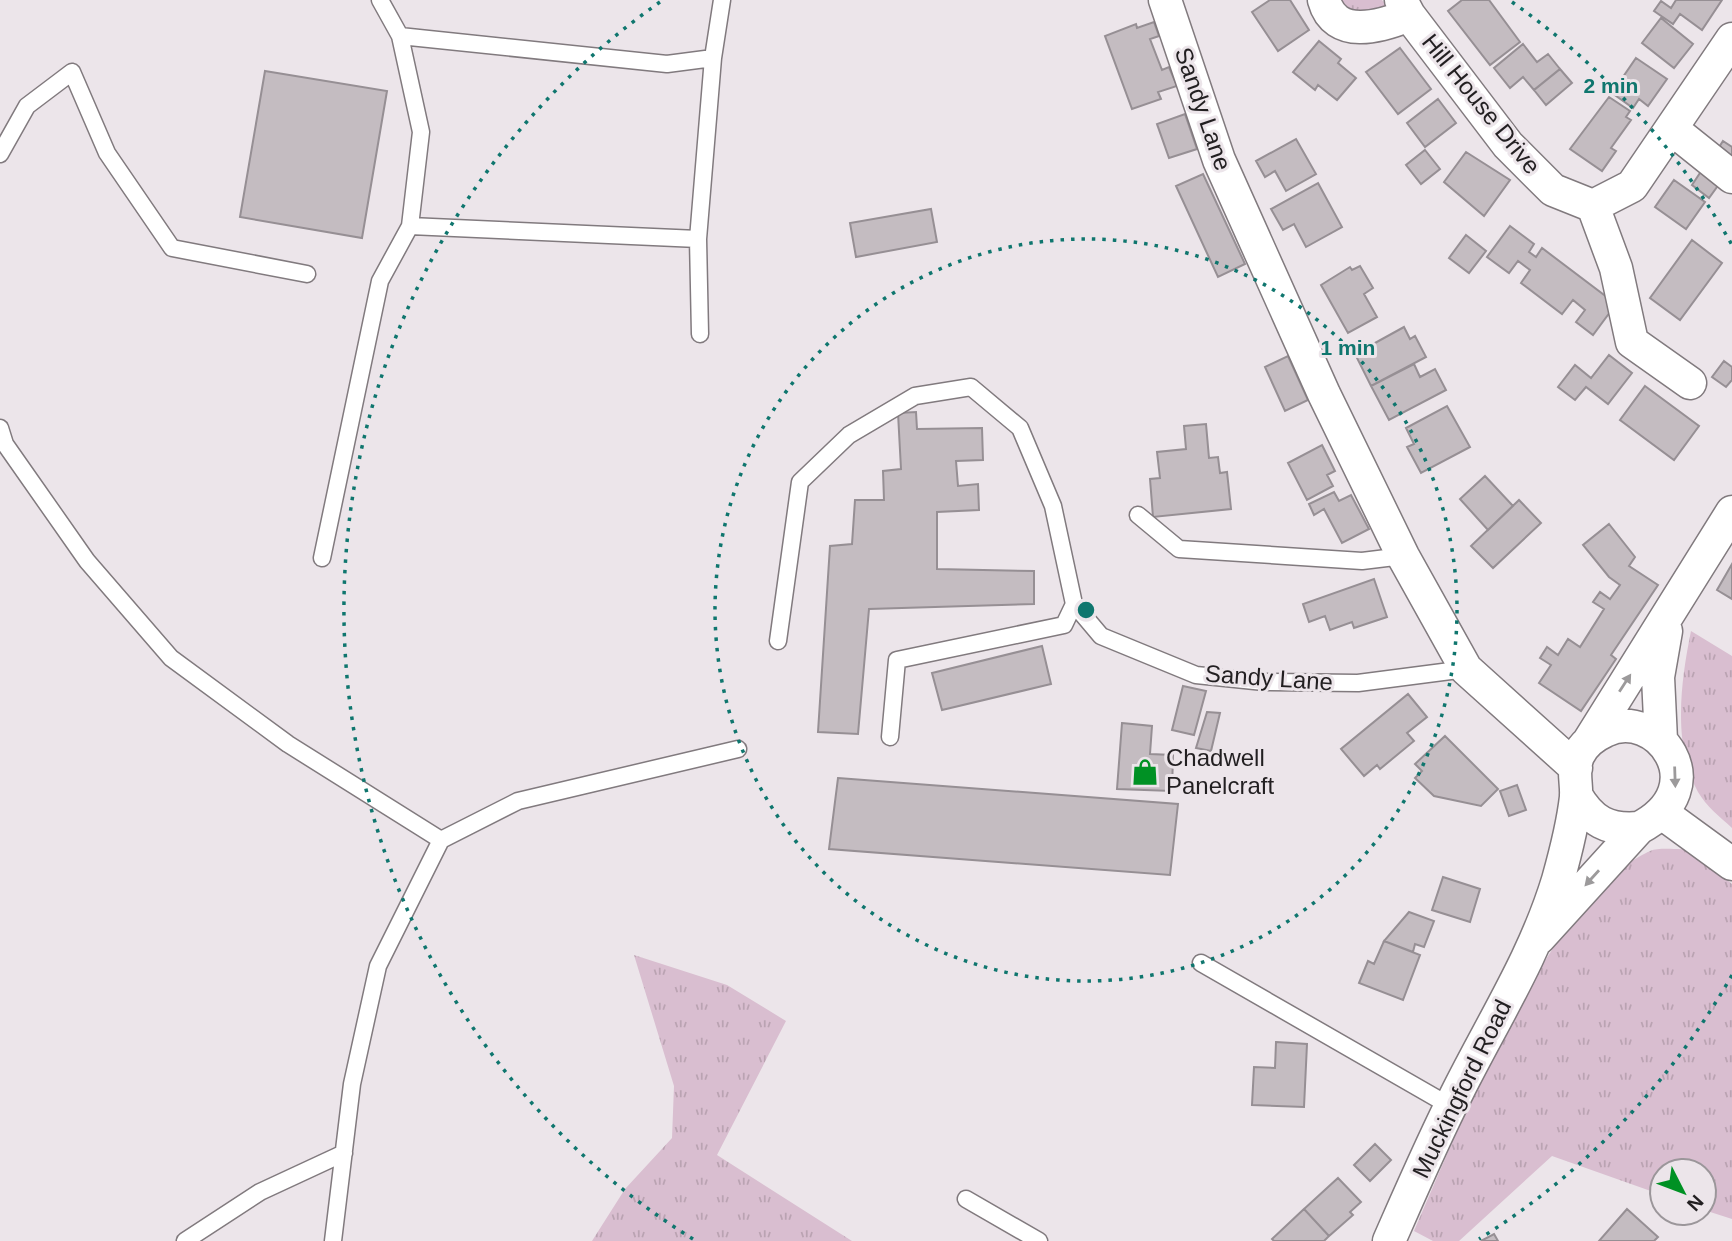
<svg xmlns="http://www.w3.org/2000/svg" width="1732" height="1241" font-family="Arial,sans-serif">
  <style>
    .grass { fill: url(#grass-tufts) }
    .building { fill: #c4bcc1; stroke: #968f94; stroke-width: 2 }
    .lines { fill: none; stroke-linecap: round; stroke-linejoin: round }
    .lane-casing { stroke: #817a7e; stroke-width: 19 }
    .street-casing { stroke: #817a7e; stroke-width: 35 }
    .lane { stroke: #fff; stroke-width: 16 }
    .street { stroke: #fff; stroke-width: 32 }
    .oneway { fill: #9c9a9b }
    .ring { fill: none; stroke: #0f766e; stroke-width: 3.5; stroke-dasharray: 3.5 7 }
    .labels { text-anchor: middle; stroke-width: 6; stroke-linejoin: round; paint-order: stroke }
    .street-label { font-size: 24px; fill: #221f21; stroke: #ece5ea }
    .poi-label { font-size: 24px; fill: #221f21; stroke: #ece5ea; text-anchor: start }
    .centre { fill: #0f766e; stroke: #ece5ea; stroke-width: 3.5 }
    .ring-label { font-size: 21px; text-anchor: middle; font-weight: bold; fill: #0f766e; stroke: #ece5ea; stroke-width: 6; stroke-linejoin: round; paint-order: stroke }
  </style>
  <defs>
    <pattern id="grass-tufts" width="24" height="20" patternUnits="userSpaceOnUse" patternTransform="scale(1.75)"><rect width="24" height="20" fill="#d9bed0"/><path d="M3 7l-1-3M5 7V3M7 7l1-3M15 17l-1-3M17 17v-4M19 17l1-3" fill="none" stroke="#baa3b2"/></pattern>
  </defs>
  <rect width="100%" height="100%" fill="#ece5ea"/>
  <!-- grass -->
  <path class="grass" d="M1336 0H1382L1389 10 1351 13Z
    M1691 631 1732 656V828C1720 817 1706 806 1698 792 1672 745 1681 680 1691 631Z
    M1687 849 1732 884V1219L1704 1210V1171H1662V1195L1552 1156 1459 1241H1433L1414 1231C1458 1131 1549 896 1650 851 1660 847 1677 850 1687 849Z
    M634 955 727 985 786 1021 717 1155 852 1241H592L625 1189 672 1138 674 1086Z"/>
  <!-- building -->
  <path class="building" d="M1270 0H1290L1309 30 1278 51 1252 12Z
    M1462 0H1489L1520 42 1490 65 1448 11Z
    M1676 0H1722L1702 30 1680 14 1673 24 1654 11 1661 1 1671 8Z
    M1661 18 1693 44 1674 68 1642 43Z
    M1154 22 1159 36 1150 39 1162 70 1169 67 1177 86 1158 92 1161 99 1132 109 1105 36 1136 24 1137 28Z
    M1319 41 1341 59 1338 63 1356 78 1337 100 1318 85 1315 90 1293 72Z
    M1523 44 1537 62 1548 54 1560 69 1534 90 1523 77 1510 88 1494 68Z
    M1400 48 1431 89 1398 114 1366 72Z
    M1636 58 1667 79 1648 106 1639 99 1633 108 1612 93Z
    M1560 69 1572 83 1546 105 1534 90Z
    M265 71 387 91 362 238 240 217Z
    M1609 97 1630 111 1626 117 1631 120 1611 148 1616 151 1602 171 1570 149Z
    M1438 99 1456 123 1425 147 1407 123Z
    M1185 114 1197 149 1169 158 1157 124Z
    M1296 139 1316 174 1286 191 1275 171 1265 177 1256 161Z
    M1723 141 1732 147V163L1716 152Z
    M1425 150 1440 169 1421 184 1406 165Z
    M1466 152 1510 180 1484 216 1444 182Z
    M1704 167 1722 180 1709 198 1692 185Z
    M1203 174 1245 264 1218 277 1176 186Z
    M1674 180 1705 202 1686 229 1655 207Z
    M1318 183 1342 227 1306 247 1294 224 1283 230 1271 209Z
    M931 209 937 242 856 257 850 223Z
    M1510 226 1534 244 1529 252 1536 257 1542 248 1616 304 1593 335 1576 322 1585 310 1573 300 1562 314 1521 283 1530 270 1518 261 1509 273 1487 257Z
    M1466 235 1486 251 1469 273 1449 258Z
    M1692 240 1722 263 1680 320 1650 298Z
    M1360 266 1373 288 1364 294 1377 317 1348 333 1321 285 1350 267 1352 270Z
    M1404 327 1410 339 1415 336 1426 357 1371 386 1355 354Z
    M1609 355 1632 373 1608 404 1586 387 1575 400 1558 387 1575 365 1591 378Z
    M1288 356 1308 400 1285 411 1265 367Z
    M1724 361 1732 367V380L1726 387 1712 377Z
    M1414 364 1420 377 1435 369 1446 390 1389 420 1371 386Z
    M1645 386 1699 426 1674 460 1620 420Z
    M1447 406 1470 447 1421 473 1407 447 1414 444 1406 428Z
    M916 412 917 429 982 428 983 460 956 461 958 486 978 484 979 510 937 512V569L1034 571V604L869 609 858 734 818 732 830 546 852 544 855 500H884L883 471 901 469 898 413Z
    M1206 424 1209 458 1218 457 1220 473 1227 472 1231 509 1153 517 1150 479 1160 478 1157 452 1186 449 1184 426Z
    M1322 445 1335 471 1327 475 1333 486 1307 500 1288 463Z
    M1485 476 1513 506 1488 530 1460 499Z
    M1334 492 1339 501 1351 495 1369 529 1342 543 1324 509 1314 515 1309 504Z
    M1519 500 1541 523 1493 568 1471 546Z
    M1609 524 1635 557 1629 566 1658 585 1611 655 1616 659 1581 711 1539 683 1551 665 1540 658 1547 647 1558 655 1568 639 1580 647 1604 609 1593 602 1600 592 1610 599 1620 585 1609 577 1583 545Z
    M1732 564V599L1717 590Z
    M1374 579 1387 617 1354 628 1352 622 1330 630 1325 616 1309 622 1303 604Z
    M1042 646 1051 684 942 710 932 673Z
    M1183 686 1206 691 1194 735 1172 730Z
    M1408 694 1427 717 1407 733 1414 741 1380 769 1377 765 1364 776 1341 749Z
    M1207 712 1220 713 1211 751 1196 748Z
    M1122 723 1152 726 1150 754 1173 755 1172 791 1117 789Z
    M1445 736 1498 789 1481 806 1434 796 1415 778 1422 771 1415 764Z
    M838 778 1178 804 1170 875 829 849Z
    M1517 785 1526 810 1509 816 1500 791Z
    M1443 877 1480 889 1470 922 1432 910Z
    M1409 912 1434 921 1424 947 1415 944 1413 952 1384 941Z
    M1384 941 1420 955 1403 1000 1359 983 1368 961 1374 964Z
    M1276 1042 1307 1044 1304 1107 1252 1105 1254 1067 1275 1068Z
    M1375 1144 1391 1160 1370 1181 1354 1165Z
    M1338 1178 1361 1202 1350 1212 1353 1215 1329 1236 1304 1209Z
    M1304 1209 1329 1236 1324 1241H1274L1272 1239Z
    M1627 1209 1658 1237 1654 1241H1599Z
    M1494 1234 1498 1241H1481Z"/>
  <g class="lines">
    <defs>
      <path id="lane" d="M400 36 667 64 713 58
        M0 154 27 106 72 72 107 153 172 248 307 274
        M410 226 698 239 713 58 722 0
        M698 239 700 334
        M0 428 5 444 87 561 171 658 288 744 441 840 378 966 352 1084 333 1241
        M1138 515 1179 549 1362 561 1403 556
        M322 558 380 281 410 226 421 132 400 36 380 0
        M778 641 800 482 849 435 915 396 971 387 1020 428 1053 506 1074 604 1101 636 1196 675 1264 682 1358 683 1466 669
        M890 737 897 660 1064 625 1074 604
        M441 840 518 801 738 749
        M1201 963 1450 1106
        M966 1199 1039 1241
        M185 1241 260 1192 344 1153"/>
      <path id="street" d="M1165 0 1219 160 1324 394 1403 556 1466 669 1576 768
        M1324 0C1335 40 1380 27 1409 15
        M1401 0 1409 15 1508 145 1553 190 1593 206 1632 186 1732 39
        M1672 129 1732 177
        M1593 206 1616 268 1632 342 1690 383
        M1661 740 1658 677 1666 631
        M1589 741 1732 512
        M1576 795C1591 821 1608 831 1639 828
        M1662 813 1732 864
        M1389 1241C1411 1191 1433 1140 1458 1091 1493 1021 1535 956 1558 880 1565 855 1573 824 1576 797 1577 783 1572 770 1578 756 1583 745 1594 736 1605 731 1656 705 1718 787 1639 828L1539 938"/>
    </defs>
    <!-- lane casing -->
    <use href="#lane" class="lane-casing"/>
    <!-- street casing -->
    <use href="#street" class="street-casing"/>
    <!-- lane -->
    <use href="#lane" class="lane"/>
    <!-- street -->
    <use href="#street" class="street"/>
  </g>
  <!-- one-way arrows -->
  <defs><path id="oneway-solid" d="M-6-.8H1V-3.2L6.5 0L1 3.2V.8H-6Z" transform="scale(1.75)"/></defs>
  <g class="oneway">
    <use href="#oneway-solid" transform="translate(1625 683) rotate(-57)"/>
    <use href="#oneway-solid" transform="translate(1675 777) rotate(88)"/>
    <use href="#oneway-solid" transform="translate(1592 878) rotate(132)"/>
  </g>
  <!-- distance rings -->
  <g class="ring">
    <circle cx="1086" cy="610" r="371"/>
    <path d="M1732 975A742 742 0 0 1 1479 1239M693 1239A742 742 0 0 1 660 2M1512 2A742 742 0 0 1 1732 245"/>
  </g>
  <!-- icons -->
  <defs>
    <symbol id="shop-bare" viewBox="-9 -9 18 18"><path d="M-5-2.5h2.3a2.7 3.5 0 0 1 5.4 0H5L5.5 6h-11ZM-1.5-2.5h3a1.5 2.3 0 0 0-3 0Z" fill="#009124" stroke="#ece5ea" stroke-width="2.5" paint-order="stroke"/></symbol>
  </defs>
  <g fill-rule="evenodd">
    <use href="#shop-bare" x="1126" y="753" width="38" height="38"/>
  </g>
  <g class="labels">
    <!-- street labels -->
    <g class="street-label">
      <text transform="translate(1481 104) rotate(51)" y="8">Hill House Drive</text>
      <text transform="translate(1203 109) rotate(71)" y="8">Sandy Lane</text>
      <text transform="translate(1269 678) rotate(4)" y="8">Sandy Lane</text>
      <text transform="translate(1462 1089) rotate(-64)" y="8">Muckingford Road</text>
    </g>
    <!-- poi labels -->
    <g class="poi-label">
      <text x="1166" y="766">Chadwell<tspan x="1166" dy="28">Panelcraft</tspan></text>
    </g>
  </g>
  <circle cx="1086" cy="610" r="10" class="centre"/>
  <g class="ring-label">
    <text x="1611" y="93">2 min</text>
    <text x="1348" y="355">1 min</text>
  </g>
  <!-- north arrow -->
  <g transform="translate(1683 1192) rotate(132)"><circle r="33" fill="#ece5ea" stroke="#9b969a" stroke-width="2"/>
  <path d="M0-5L12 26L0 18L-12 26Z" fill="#009124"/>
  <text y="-10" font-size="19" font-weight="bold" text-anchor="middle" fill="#221f21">N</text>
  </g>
</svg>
